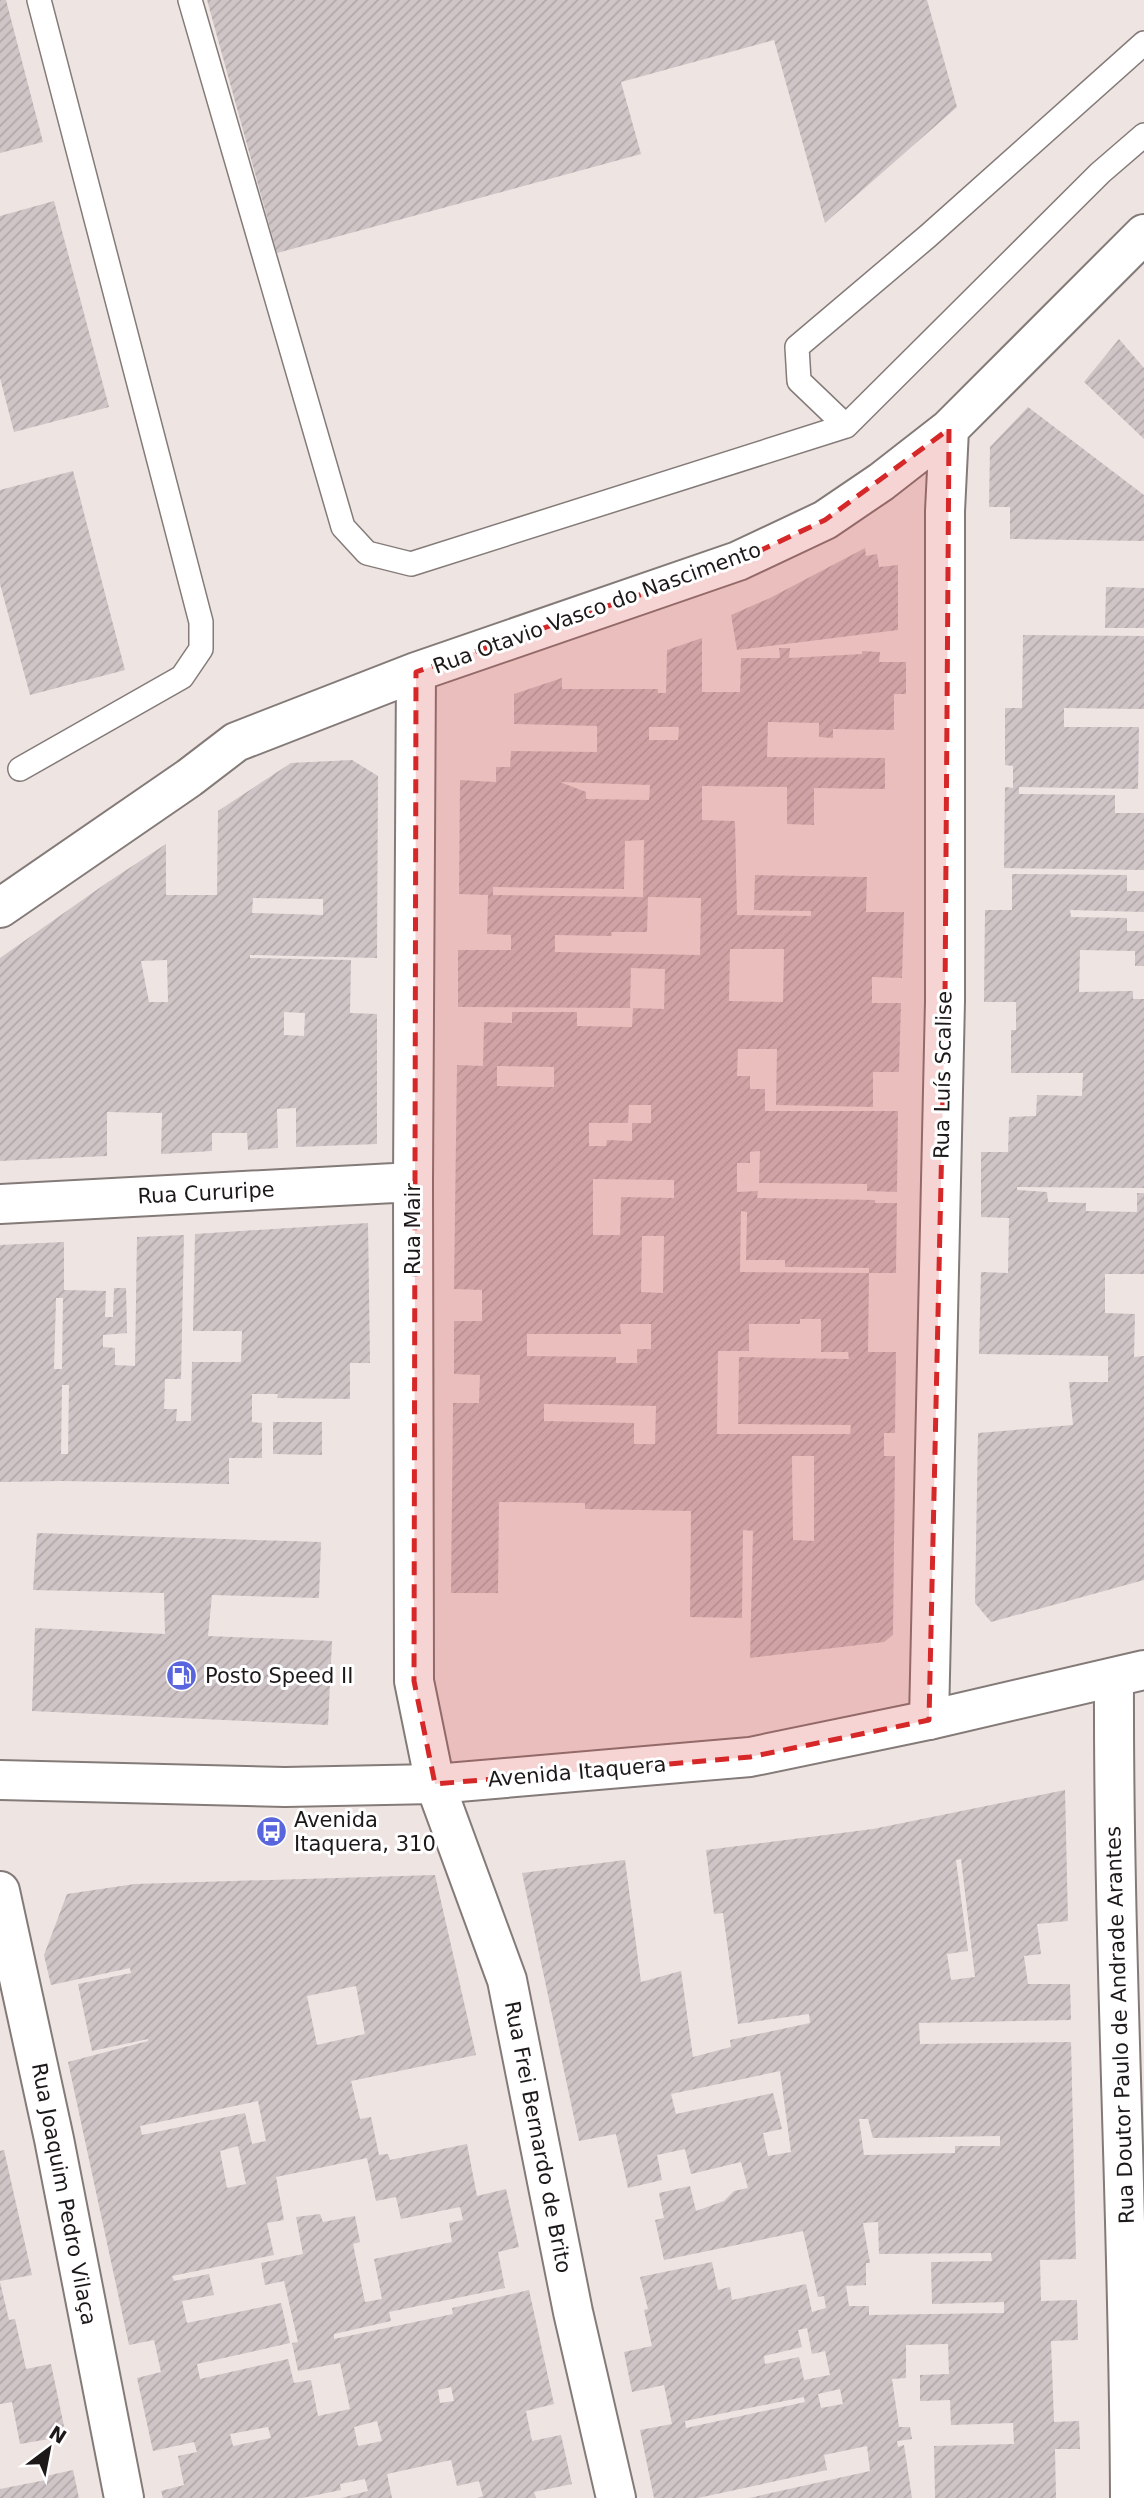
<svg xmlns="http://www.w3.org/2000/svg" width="1144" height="2498" font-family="'DejaVu Sans',sans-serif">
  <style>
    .building { fill: url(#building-hatch); fill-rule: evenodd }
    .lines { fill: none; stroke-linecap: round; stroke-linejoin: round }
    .lane-casing { stroke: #847b79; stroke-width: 26 }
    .street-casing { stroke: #847b79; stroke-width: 42 }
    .primary-casing { stroke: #847b79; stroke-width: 42 }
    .lane { stroke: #fff; stroke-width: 23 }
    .street { stroke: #fff; stroke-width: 38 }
    .primary { stroke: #fff; stroke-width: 38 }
    .marked { fill: #d62828; fill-opacity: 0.2; stroke: #d62828; stroke-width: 5; stroke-dasharray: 14 9; stroke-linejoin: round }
    .labels { text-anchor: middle; stroke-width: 6; stroke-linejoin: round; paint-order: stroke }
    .street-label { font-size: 21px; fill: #1d1919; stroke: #fff }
    .poi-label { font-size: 21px; fill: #1d1919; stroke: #fff; text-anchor: start }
  </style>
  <defs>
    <pattern id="building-hatch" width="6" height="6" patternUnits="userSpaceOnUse" patternTransform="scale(1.75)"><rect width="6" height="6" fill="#cfc4c6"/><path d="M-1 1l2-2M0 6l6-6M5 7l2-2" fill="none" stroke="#b1a8aa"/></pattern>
  </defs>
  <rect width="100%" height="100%" fill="#eee4e1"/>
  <!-- building -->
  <path class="building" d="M0 0H6L43 142 0 153Z
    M207 0H927L957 107 825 223 774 40 621 82 641 154 277 253Z
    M54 201 109 407 14 432 0 378V216Z
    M1119 339 1144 368V439L1084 382Z
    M1028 407 1144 495V541L1010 539V507H989L990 447Z
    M73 471 125 670 30 695 0 584V490Z
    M865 548 866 556 877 554 879 567 898 565V630L737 650 731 615 770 598Z
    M1106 587 1144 588V628H1105Z
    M1023 635 1144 636V709L1064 708V727H1139L1138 789 1019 787V794L1115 795V813H1144V870L1004 868 1005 787 1013 788V766L1005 765V708H1022Z
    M702 638V692H740L741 658H780L779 648H790L789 658 862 654V651L880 652 879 662H906V694H894V730L833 729V738L819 737V723L768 722 767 757 885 758V789L814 788V825L787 824V787L702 786V820L735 821 737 915 811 916V911L754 910 755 875 867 877 866 912H904L902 978 872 977V1003H901L899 1072H873V1107L776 1105 777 1049H738L737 1076H750V1089H765V1111H898L897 1192 867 1191V1184L759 1183 760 1151 750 1152V1163H737V1192L758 1191 757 1198 875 1200V1203H897L896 1273H869V1268L785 1267V1260H746L747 1212 741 1211 740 1272 869 1273 868 1352H896L895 1433H884V1456H895L893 1635 884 1642 750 1658 753 1531 743 1530 742 1618 690 1617 691 1511 585 1509V1503L499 1502 498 1593H451L453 1403H479L480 1375 454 1374V1321H482V1290L454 1289 457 1065 483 1066 484 1022 512 1023V1012H577V1026L632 1027 633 1008 664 1009 665 969 631 968 630 1008 458 1007V950H511V935L487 934 488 895 459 894 460 780 496 782V767H510L511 751 597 752V726L514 724V694L562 678V689H658V693H666L667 650ZM649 727H679L678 740H649ZM560 782 650 785 649 800 586 799V792ZM644 840 643 897 493 895V887L624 889 625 841ZM648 897 701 898 700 955 555 952V935L612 936 611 932H647ZM730 949H784L783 1002 729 1001ZM497 1066 554 1067V1087L497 1086ZM629 1105H651V1123H632V1141L607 1140 606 1146H589V1123H628ZM593 1179 674 1180V1198L621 1197 620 1235H593ZM642 1236H664L663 1293 641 1292ZM800 1319H821V1352H848L849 1359 739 1357 738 1424 851 1425 850 1434H717L718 1351H749V1324H800ZM620 1324H651V1349H637V1363H616V1357L527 1356V1334H621ZM544 1404 656 1406 655 1444H634V1423L544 1421ZM792 1456H814V1541L793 1540Z
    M352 760 378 776 377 958 250 955V958L351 960 350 1013 377 1014V1144L296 1147V1108L277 1109 278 1148 248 1150 247 1133H212V1151L161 1154 162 1113 107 1112V1156L0 1161V958L105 884 166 844V895H217L218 811 291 763ZM253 898 323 899V915L252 913ZM167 960 168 1002H149L141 961ZM284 1012 305 1013 304 1036 284 1035Z
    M1012 874 1127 875V891H1144V912L1070 910 1071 917 1127 918V931H1144V966H1135V951L1080 950 1079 992 1133 991V999H1144V1188L1017 1187V1190L1047 1192 1048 1202 1086 1203V1211L1137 1212V1193H1144V1274H1105V1313L1135 1314 1134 1357 1144 1356V1580L991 1622 975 1603 978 1433 1073 1425 1069 1382H1108V1356L979 1354 981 1272 1008 1273 1009 1218 981 1217V1152H1008L1009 1117 1036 1116 1037 1095 1082 1096 1083 1073H1011V1030H1016V1002H984L985 910H1012Z
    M368 1223 370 1363H350V1399L277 1398 278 1394H252V1422L262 1423V1458H229V1484L61 1481 0 1482V1245L64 1242V1290L106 1291 105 1317H113L114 1288H126L127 1333 103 1335V1347L115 1348V1365L135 1366 137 1237 184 1235 181 1379H165L164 1409H177L176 1421H191L192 1362H241L242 1331H193L195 1234ZM56 1298H63L62 1369H54ZM62 1385H69L68 1454H61Z
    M273 1422H322V1455L273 1454Z
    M37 1533 321 1542 319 1598 212 1595 208 1636 332 1641 328 1725 32 1711 35 1628 165 1634 164 1593 33 1590Z
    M1065 1790 1068 1921 1037 1924 1041 1954 1024 1956 1028 1984H1070L1071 2020 919 2023 920 2044 1071 2042 1076 2259 1040 2260 1041 2301 1077 2300 1078 2340 1051 2341 1054 2422 1079 2421 1080 2449H1055L1056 2498H935L934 2446 1014 2444 1013 2423 951 2425 950 2400 920 2401V2375L949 2374 948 2344 906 2345V2378L892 2379 899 2427H910L912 2439 897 2441 898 2447 904 2445 912 2498H749L870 2471 867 2446 824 2455 827 2470 698 2498H654L640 2430 672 2424 664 2385 632 2392 624 2352 652 2346 644 2310 648 2309 640 2277 712 2262 718 2290 730 2287 732 2300 806 2284 812 2312 826 2308 824 2296 818 2297 803 2231 664 2260 655 2220 664 2218 659 2193 690 2186 696 2211 724 2201 734 2191 748 2188 741 2162 691 2174 685 2149 657 2155 662 2180 628 2188 616 2134 579 2141 522 1873 625 1860 641 1982 681 1971 693 2057 731 2047 730 2040 810 2023 809 2014 738 2024 723 1913 714 1914 706 1850 873 1829ZM961 1859 975 1977 951 1980 947 1954 968 1951 956 1860ZM780 2071 791 2152 768 2156 763 2133 782 2129 773 2093 676 2114 671 2094ZM859 2119H868L873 2138 1000 2136V2146H955V2153L864 2155ZM878 2222 879 2254 991 2253 992 2261 931 2262 932 2304 1004 2302V2313L869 2315V2306H849L846 2286 866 2285V2263H870L863 2223ZM807 2328 812 2354 825 2351 830 2375 804 2380 799 2357 765 2364 764 2356 802 2347 798 2330ZM840 2389 843 2404 821 2408 818 2394ZM804 2397 805 2402 686 2428 685 2421Z
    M435 1875 476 2055 351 2081 360 2119 371 2117 379 2155 388 2154 390 2160 467 2144 477 2196 506 2189 519 2247 498 2252 505 2288 389 2312 391 2321 334 2334V2339L453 2314 452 2308 529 2290 554 2404 526 2411 532 2441 561 2435 572 2484 534 2492 536 2498H477L483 2496 479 2481 457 2486 451 2460 387 2474 392 2498H341L368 2491 365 2479 340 2484 341 2490 302 2498H163L161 2491 184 2485 178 2456 197 2452 194 2442 153 2451 137 2378 161 2372 154 2340 129 2345 68 2062 148 2041V2039L92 2051 78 1984 131 1973 130 1968 51 1985 44 1955 67 1894 135 1884ZM356 1986 365 2034 317 2045 307 1996ZM258 2101 266 2141 252 2144 245 2113 142 2135 140 2126ZM238 2146 246 2184 227 2188 220 2151ZM367 2158 376 2201 396 2197 401 2219 460 2207 463 2220 449 2223 452 2242 374 2259 382 2299 365 2302 353 2244 360 2242 355 2216 323 2222 320 2214 296 2217 303 2254 261 2263 265 2285 284 2281 298 2342 292 2343 298 2371 340 2363 350 2409 318 2416 311 2380 294 2383 288 2359 200 2379 197 2364 290 2343 281 2303 187 2323 182 2301 214 2295 209 2274 174 2281 172 2276 274 2255 267 2223 284 2220 276 2177ZM451 2387 454 2401 440 2403 438 2390ZM377 2421 382 2441 358 2446 354 2427ZM268 2427 271 2438 233 2446 230 2434Z
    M4 2150 32 2275 0 2281V2151Z
    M0 2282 9 2320 15 2319 26 2369 51 2364 66 2436 20 2444 12 2402 0 2404Z
    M73 2470 79 2498H0V2489L46 2480V2476Z"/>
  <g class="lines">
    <defs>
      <path id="lane" d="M190 0 343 527 367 553 411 564 846 426
        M1144 43 928 236 797 347 799 381 846 426 1100 173 1144 135
        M20 769 182 677 201 649V622L39 0"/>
      <path id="street" d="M416 672 413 1182 414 1681 435 1784 507 1980 573 2312 616 2498
        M0 908 189 778 236 742 416 672 738 561 825 520 881 482 949 429 1144 234
        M0 1204 413 1182
        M1114 1678C1113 1952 1129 2225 1130 2498
        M929 1720 945 1001V511L949 429
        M0 1891 54 2139 124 2498"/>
      <path id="primary" d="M0 1780 285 1787 435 1784 750 1757 929 1720 1144 1670"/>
    </defs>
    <!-- lane casing -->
    <use href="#lane" class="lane-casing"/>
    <!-- street casing -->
    <use href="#street" class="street-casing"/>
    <!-- primary casing -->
    <use href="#primary" class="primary-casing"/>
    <!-- lane -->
    <use href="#lane" class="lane"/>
    <!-- street -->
    <use href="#street" class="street"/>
    <!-- primary -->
    <use href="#primary" class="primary"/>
  </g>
  <!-- marked area -->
  <path class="marked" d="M949 429 945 1001 929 1720 750 1757 435 1784 414 1681 416 672 738 561 825 520Z"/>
  <!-- icons -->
  <defs>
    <symbol id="fuel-disc" viewBox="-11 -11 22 22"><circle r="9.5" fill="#5965dc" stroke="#fff"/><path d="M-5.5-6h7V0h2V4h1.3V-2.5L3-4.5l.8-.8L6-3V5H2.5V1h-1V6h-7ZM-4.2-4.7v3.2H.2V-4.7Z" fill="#fff"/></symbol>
    <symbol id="bus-disc" viewBox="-11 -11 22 22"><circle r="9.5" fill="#5965dc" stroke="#fff"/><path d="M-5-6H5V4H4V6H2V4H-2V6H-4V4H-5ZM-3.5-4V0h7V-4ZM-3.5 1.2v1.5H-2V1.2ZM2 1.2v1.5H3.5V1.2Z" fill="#fff"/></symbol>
  </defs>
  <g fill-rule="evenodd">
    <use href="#fuel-disc" x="164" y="1658" width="35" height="35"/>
    <use href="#bus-disc" x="254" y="1814" width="35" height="35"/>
  </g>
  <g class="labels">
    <!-- street labels -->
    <g class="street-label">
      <text transform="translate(597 608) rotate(-20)" y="7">Rua Otavio Vasco do Nascimento</text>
      <text transform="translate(943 1075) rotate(-89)" y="7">Rua Luís Scalise</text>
      <text transform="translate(206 1193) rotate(-3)" y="7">Rua Cururipe</text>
      <text transform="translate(413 1229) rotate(-90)" y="7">Rua Mair</text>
      <text transform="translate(577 1772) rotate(-5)" y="7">Avenida Itaquera</text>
      <text transform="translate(1120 2025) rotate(-92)" y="7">Rua Doutor Paulo de Andrade Arantes</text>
      <text transform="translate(538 2137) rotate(79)" y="7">Rua Frei Bernardo de Brito</text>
      <text transform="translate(64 2194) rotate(79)" y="7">Rua Joaquim Pedro Vilaça</text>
    </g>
    <!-- poi labels -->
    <g class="poi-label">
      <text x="205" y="1683">Posto Speed II</text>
      <text x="294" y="1827">Avenida<tspan x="294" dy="24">Itaquera, 310</tspan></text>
    </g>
  </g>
  <!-- north arrow -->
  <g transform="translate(49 2449) rotate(32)" stroke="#ffffff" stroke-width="5" paint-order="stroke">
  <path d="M0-5L12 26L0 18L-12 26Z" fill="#1d1919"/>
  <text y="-10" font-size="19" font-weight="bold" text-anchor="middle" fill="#1d1919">N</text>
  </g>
</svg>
